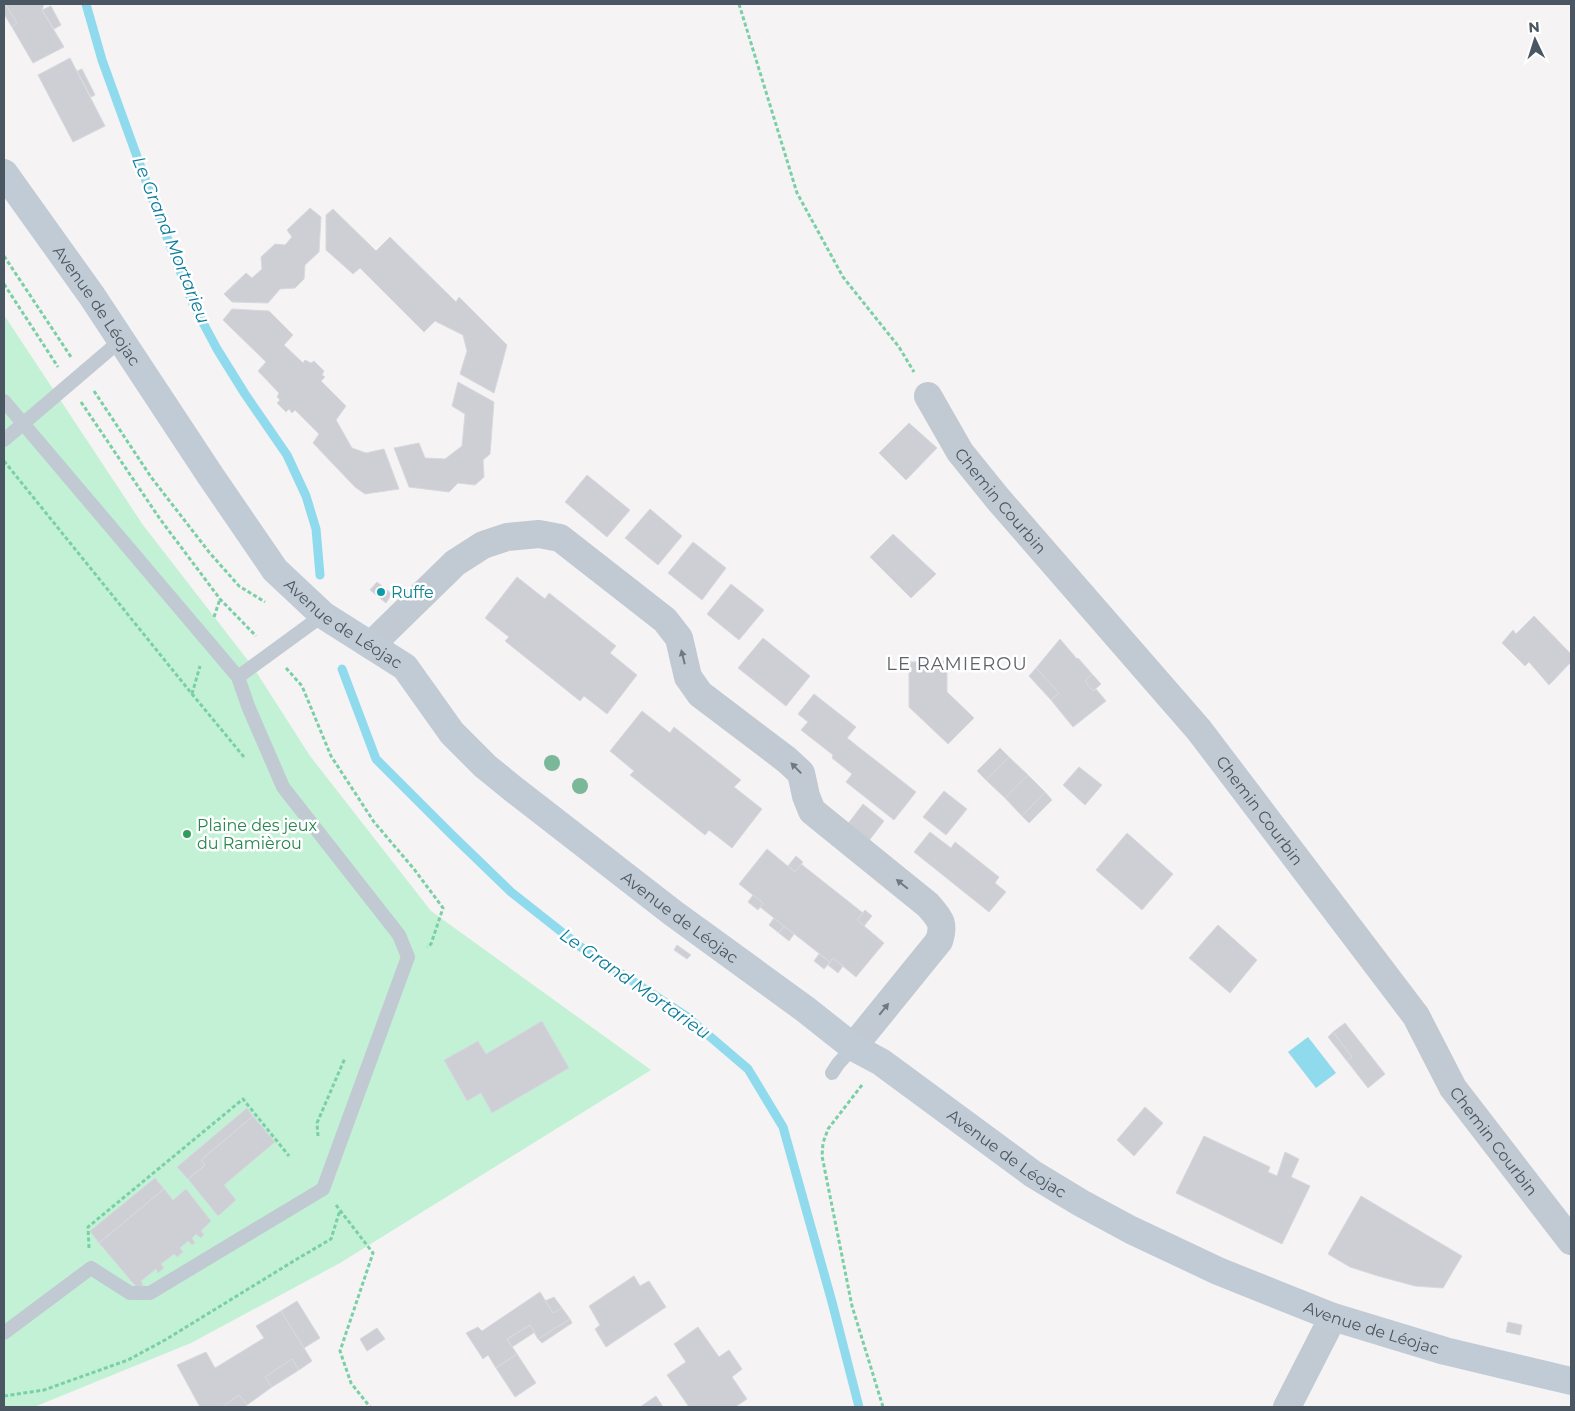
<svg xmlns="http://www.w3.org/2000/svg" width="1575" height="1411" font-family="Montserrat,sans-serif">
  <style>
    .green { fill: #c3f1d5 }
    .water { fill: #90daee }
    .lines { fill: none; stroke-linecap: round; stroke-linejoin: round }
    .stream { stroke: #90daee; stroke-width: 9 }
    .building { fill: #cdcfd5; stroke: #d7d9de }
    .path { stroke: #7ad0a6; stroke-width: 3; stroke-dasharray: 4 2.5; stroke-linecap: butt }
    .service { stroke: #c1cad2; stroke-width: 14 }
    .minor { stroke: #c1cad2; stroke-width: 28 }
    .secondary { stroke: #c1cbd6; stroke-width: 28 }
    .tree { fill: #7bb799 }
    .oneway { fill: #6e7983 }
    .culture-dot { fill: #0f9aa8; stroke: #fff; stroke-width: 2 }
    .leisure-dot { fill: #2e9e5b; stroke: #fff; stroke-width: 2 }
    .labels { text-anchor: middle; stroke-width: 5; stroke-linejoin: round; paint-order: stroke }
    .street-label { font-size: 16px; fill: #4a5661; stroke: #fff }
    .culture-label { font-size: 16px; fill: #0d838f; stroke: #fff; text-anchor: start }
    .leisure-label { font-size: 16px; fill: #27864d; stroke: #fff; text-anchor: start }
    .water-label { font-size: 18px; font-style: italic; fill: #0c7c9b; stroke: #fff }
    .neighbourhood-label { font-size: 18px; letter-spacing: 1px; fill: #5f6368; stroke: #fff }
  </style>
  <rect width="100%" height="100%" fill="#f5f3f3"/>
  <!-- green -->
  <path class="green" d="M4 315 143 525 253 667 310 756 431 911 651 1070 340 1263 191 1343 34 1407H4Z"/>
  <!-- water -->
  <path class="water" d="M1308 1037 1336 1073 1316 1088 1288 1052Z"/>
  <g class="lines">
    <!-- stream -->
    <path class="stream" d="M86 4 102 60 156 209 193 304 217 349 245 394 287 455 306 496 316 529 320 575
      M342 669 376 759 451 834 511 892 582 948 686 1016 748 1069 783 1127 832 1302 859 1407"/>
  </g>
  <!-- building -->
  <path class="building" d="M5 4H44L42 10 64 47 33 63 12 27 17 23Z
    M6 5 17 23 12 27 4 14V7Z
    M51 6 61 25 54 29 42 10Z
    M70 58 105 126 73 142 38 75Z
    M82 69 95 95 91 97 77 71Z
    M310 208 321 217 319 252 305 265 304 279 295 288 280 289 268 303 232 302 224 294 246 273 252 278 262 269 261 257 275 244 285 245 292 237 287 230Z
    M333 209 376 251 390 237 456 302 459 297 507 345 494 393 460 374 467 351 463 335 435 321 424 332 360 268 353 274 326 250V215Z
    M232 309 269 311 293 335 284 345 303 363 305 360 311 363 314 361 324 371 322 375 325 377 321 381 346 406 336 420 352 448 366 453 384 449 399 489 365 494 355 487 313 443 319 434 295 410 292 413 289 409 286 412 277 403 280 400 277 397 279 393 258 371 266 362 223 320Z
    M458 382 494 402 490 454 483 460 484 477 475 485 458 483 449 492 409 487 394 448 419 443 425 458 445 459 462 446 465 414 452 406Z
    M909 423 937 448 906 480 879 453Z
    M587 475 630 510 607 537 565 502Z
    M650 509 682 536 658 565 625 538Z
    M893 534 936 574 911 598 870 557Z
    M693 542 726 568 702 600 668 573Z
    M517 577 545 599 549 593 616 646 610 653 637 675 607 714 584 696 580 701 505 641 509 637 485 618Z
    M377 582 392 594 386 603 370 590Z
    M731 584 764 610 739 640 707 614Z
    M1534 616 1571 654V662L1549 685 1529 662 1525 666 1502 643 1513 630 1516 634Z
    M763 638 810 676 786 706 738 668Z
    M1060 639 1077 659 1078 658 1092 674 1085 681 1093 691 1096 689 1106 701 1073 727 1051 700 1059 693 1036 668Z
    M947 661V692L974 718 948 744 909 707V662Z
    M1036 668 1059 693 1051 700 1029 676Z
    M1092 674 1101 684 1093 691 1085 681Z
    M814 694 856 727 847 738 916 792 894 820 846 782 852 774 832 758 833 755 801 730 808 722 798 714Z
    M642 711 670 733 674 727 741 780 734 787 762 809 732 848 709 830 705 835 630 775 634 771 610 751Z
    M1000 748 1009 757 986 780 977 771Z
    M1009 757 1028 775 1005 798 986 780Z
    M1079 767 1102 785 1085 805 1063 785Z
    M1028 775 1045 792 1022 816 1005 798Z
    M944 791 967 809 946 835 923 817Z
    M1045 792 1052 800 1029 823 1022 816Z
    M863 804 884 821 868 842 847 825Z
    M930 832 951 848 955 842 999 877 995 883 1006 892 989 912 914 852Z
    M1127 833 1173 874 1142 910 1096 870Z
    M767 849 795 872 801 864 863 913 857 920 884 943 856 977 833 958 830 962 760 907 763 903 739 884Z
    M796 856 803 862 795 872 788 866Z
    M753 895 763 903 758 910 748 902Z
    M865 910 872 916 864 926 857 920Z
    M774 918 784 926 779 933 769 925Z
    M1218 925 1257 960 1230 993 1189 958Z
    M784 926 794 934 789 941 779 933Z
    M677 945 691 955 687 959 674 950Z
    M819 954 830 962 824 969 814 961Z
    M833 958 843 966 838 973 828 965Z
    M542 1021 569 1068 492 1113 481 1093 467 1101 444 1060 478 1041 486 1054Z
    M1345 1023 1385 1074 1368 1088 1347 1061 1352 1057 1333 1032Z
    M1333 1032 1352 1057 1347 1061 1328 1037Z
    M1145 1107 1163 1123 1134 1156 1117 1140Z
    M247 1108 253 1116 201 1160 205 1165 188 1179 177 1167Z
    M253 1116 275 1142 224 1185 236 1200 218 1216 188 1179 205 1165 201 1160Z
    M1204 1136 1270 1167 1268 1172 1277 1176 1285 1152 1299 1159 1291 1177 1310 1186 1282 1244 1176 1193Z
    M155 1178 164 1189 99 1243 90 1231Z
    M164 1189 173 1200 186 1189 211 1221 201 1231 204 1235 201 1238 196 1234 192 1238 195 1243 192 1245 188 1241 180 1248 183 1252 177 1257 174 1254 161 1264 164 1268 158 1273 156 1269 141 1281 143 1285 138 1289 99 1243Z
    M1361 1196 1462 1256 1443 1288 1415 1286 1378 1276 1350 1267 1328 1254Z
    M634 1276 640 1286 649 1281 666 1307 606 1347 595 1329 600 1325 589 1306Z
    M540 1292 553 1313 562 1308 570 1319 538 1339 530 1325 507 1339 517 1354 496 1368 488 1355 483 1359 466 1333 478 1327 482 1331Z
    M554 1297 562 1308 553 1313 545 1301Z
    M297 1301 320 1338 304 1348 281 1311Z
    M281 1311 312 1361 299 1370 292 1359 265 1377 272 1387 247 1405 239 1395 222 1407H200L177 1365 206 1352 215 1368 264 1338 256 1326Z
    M570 1319 572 1323 542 1343 538 1339Z
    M1508 1322 1522 1325 1520 1335 1506 1332Z
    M530 1325 535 1332 512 1347 507 1339Z
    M698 1327 719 1357 729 1350 742 1369 732 1377 747 1399 735 1407H689L667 1375 686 1362 674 1344Z
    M377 1328 385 1339 367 1351 360 1339Z
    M517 1354 536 1383 515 1397 496 1368Z
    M292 1359 299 1370 272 1387 265 1377Z
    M239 1395 247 1405 244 1407H222Z
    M656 1396 663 1407H640Z"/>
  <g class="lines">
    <!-- path -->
    <path class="path" d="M739 4 797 193 843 277 899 347 914 372
      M4 256 71 357
      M4 284 58 367
      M94 391 151 477 209 552 239 586 265 602
      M81 402 160 519 220 599 256 636
      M4 461 192 694 244 757
      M214 617 220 599
      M286 668 302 686 331 756 374 822 414 869 443 908 431 944 427 947
      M192 694 200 666
      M862 1085 828 1129 823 1143 822 1156 852 1306 883 1407
      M318 1136 317 1123 345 1058
      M336 1205 373 1253 340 1351 351 1383 370 1407
      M89 1248 88 1227 243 1099 289 1156
      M4 1396 44 1390 128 1360 165 1340 297 1259 331 1239 340 1210"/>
    <!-- service -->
    <path class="service" d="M4 401 238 677
      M4 440 121 340
      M832 1073 838 1064 853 1047
      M4 1333 91 1268 130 1293H150L323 1189 408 957 399 935 283 787 248 706 238 677 323 615"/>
    <!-- minor -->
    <g class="minor">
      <path id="s1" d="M928 396 960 452 998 499 1199 730 1416 1016 1453 1088 1571 1241"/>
      <path d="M371 645 455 563 483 545 507 537 539 534 560 538 665 620 679 638 688 677 700 694 787 760 801 773 806 796 812 811 928 905C940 919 945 923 939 941L853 1047"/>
      <path d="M1287 1407 1333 1317"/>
    </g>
    <!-- secondary -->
    <path class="secondary" id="s2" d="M4 173 92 296 210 475 275 570 323 615 405 667 452 733 485 766 512 788 673 913 805 1009 853 1047 881 1062 1033 1174 1081 1203 1131 1230 1218 1271 1333 1317 1445 1351 1571 1381"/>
  </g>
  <!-- trees -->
  <g class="tree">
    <circle cx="552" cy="763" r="8"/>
    <circle cx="580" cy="786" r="8"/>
  </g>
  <!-- one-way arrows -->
  <defs><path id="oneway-solid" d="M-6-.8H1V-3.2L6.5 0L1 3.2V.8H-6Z" transform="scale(1.25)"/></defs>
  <g class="oneway">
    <use href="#oneway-solid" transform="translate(683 657) rotate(-104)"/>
    <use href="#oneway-solid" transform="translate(796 768) rotate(-134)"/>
    <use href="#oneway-solid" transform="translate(902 884) rotate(-141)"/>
    <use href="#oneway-solid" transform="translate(884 1009) rotate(-51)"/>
  </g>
  <!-- markers -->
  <circle class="culture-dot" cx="381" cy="592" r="5"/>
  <circle class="leisure-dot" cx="187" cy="834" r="5"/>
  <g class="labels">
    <!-- street labels -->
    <g class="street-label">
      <text dy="6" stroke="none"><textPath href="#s2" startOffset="162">Avenue de Léojac</textPath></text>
      <text dy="6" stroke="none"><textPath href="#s1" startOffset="128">Chemin Courbin</textPath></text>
      <text dy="6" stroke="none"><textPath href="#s2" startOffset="568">Avenue de Léojac</textPath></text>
      <text dy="6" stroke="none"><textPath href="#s1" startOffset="532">Chemin Courbin</textPath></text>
      <text dy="6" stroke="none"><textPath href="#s2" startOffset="1018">Avenue de Léojac</textPath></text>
      <text dy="6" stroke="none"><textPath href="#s1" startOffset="938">Chemin Courbin</textPath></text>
      <text dy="6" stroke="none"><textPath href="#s2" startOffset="1422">Avenue de Léojac</textPath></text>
      <text dy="6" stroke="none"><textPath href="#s2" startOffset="1828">Avenue de Léojac</textPath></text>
    </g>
    <!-- culture labels -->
    <g class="culture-label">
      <text x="391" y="598">Ruffe</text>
    </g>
    <!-- leisure labels -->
    <g class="leisure-label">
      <text x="197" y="831">Plaine des jeux<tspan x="197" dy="18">du Ramièrou</tspan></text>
    </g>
    <!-- water labels -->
    <g class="water-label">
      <text transform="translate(171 240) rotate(68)" y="6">Le Grand Mortarieu</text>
      <text transform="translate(635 984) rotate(35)" y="6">Le Grand Mortarieu</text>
    </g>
    <!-- neighbourhood labels -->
    <g class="neighbourhood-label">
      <text x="957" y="670">LE RAMIEROU</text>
    </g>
  </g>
  <!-- border -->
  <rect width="1575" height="1411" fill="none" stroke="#4a5661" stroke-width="10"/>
  <!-- north arrow -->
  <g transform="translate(1535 40) rotate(356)" stroke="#ffffff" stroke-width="4" paint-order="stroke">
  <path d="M0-4L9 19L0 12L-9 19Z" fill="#4a5661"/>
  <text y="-8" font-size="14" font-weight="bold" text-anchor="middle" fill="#4a5661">N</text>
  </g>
</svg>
